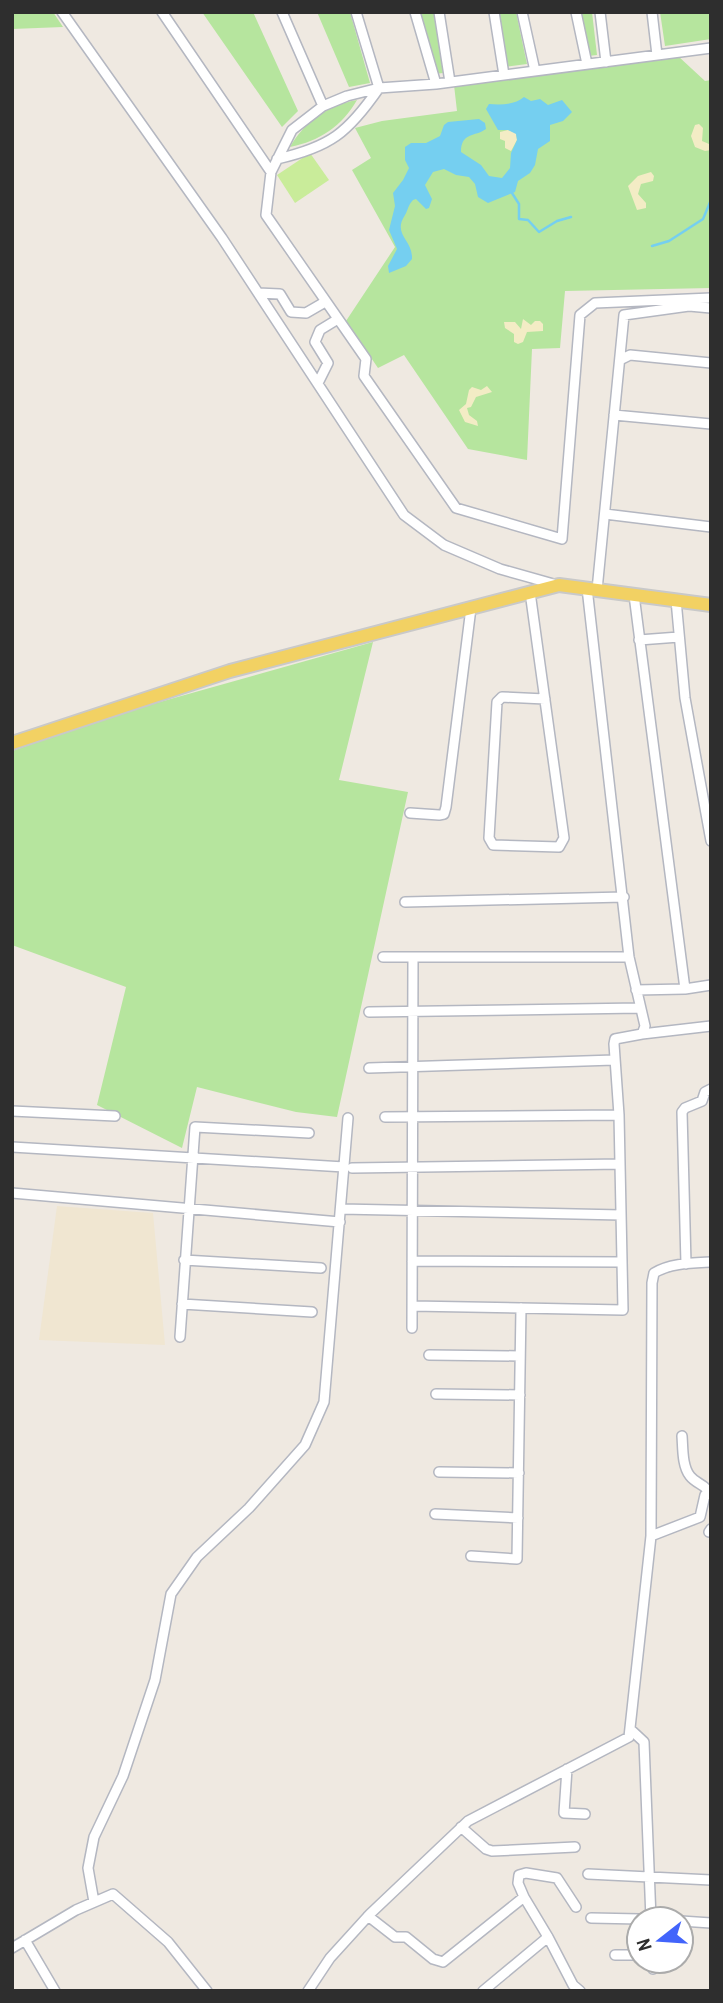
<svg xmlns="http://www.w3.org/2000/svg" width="723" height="2003" font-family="'Archivo Narrow',sans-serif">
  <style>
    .education { fill: #f0e6d1 }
    .green { fill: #b6e59e }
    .sand { fill: #f3ecc5 }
    .pitch { fill: #c9ec9a }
    .water { fill: #75cff0 }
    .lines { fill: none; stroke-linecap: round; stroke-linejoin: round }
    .stream { stroke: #75cff0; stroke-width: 2.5 }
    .minor-casing { stroke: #b4b7c1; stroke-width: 12 }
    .major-casing { stroke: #c9c9c9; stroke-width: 16 }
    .minor { stroke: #fff; stroke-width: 9 }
    .major { stroke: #f2d163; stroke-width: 12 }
  </style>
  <rect width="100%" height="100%" fill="#efe9e1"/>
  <!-- education -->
  <path class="education" d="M57 1206 153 1213 165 1345 39 1340Z"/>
  <!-- green -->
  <path class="green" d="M12 12H53L63 27 12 29Z
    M202 12H253L298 111 282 127Z
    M317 12H350L370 83 349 87Z
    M417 12H434L443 73 435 74Z
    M497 12H516L527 64 505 67Z
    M579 12H592L597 55 588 56Z
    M660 12H711V39L665 46Z
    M678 56 705 81 711 80V288L565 291 560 348 532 349 527 460 468 449 404 355 378 368 346 321 395 247 352 170 371 158 355 128 382 121 457 111 454 85Z
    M357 100C342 126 320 141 290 147 305 121 328 105 357 100Z
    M373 642 339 780 408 792 337 1117 296 1112 197 1087 182 1148 97 1105 126 987 12 945V751L117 714Z"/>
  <!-- sand -->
  <path class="sand" d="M699 124 703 128 702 141 709 144 711 139V150L705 151 695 147 691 136 695 125Z
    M508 130 516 133 517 140 511 151 505 148V141L500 139V132Z
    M651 172 654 176 653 181 641 184 638 194 646 203V208L637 210 628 186 638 176Z
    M523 319 531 325 535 321H540L543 324V331L527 332 523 342 518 344 514 342V334L505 328 504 322H515L521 329Z
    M487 386 492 392 476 397 471 407 467 408 469 415 477 421 478 426 465 422 459 410 466 404 469 390 472 387 481 390Z"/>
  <!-- pitch -->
  <path class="pitch" d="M310 153 329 180 295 203 277 175Z"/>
  <!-- water -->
  <path class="water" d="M524 97 531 101 540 99 548 105 562 100 572 112 563 121 550 125V141L538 149 535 165 530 173 518 181 515 192 488 203 478 197 475 184 469 177 456 175 444 169 433 172 425 185 432 199 429 208 426 209 416 199 413 200C408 205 408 210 405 215 392 235 413 239 412 259L406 266 389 273 388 266 397 249 389 230 395 206 393 193 403 180 409 168 405 160V147L411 143H426L440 136 444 125 448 122 479 119 485 123 486 129C475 137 461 132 461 152L481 165 489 176 502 178 510 168 511 153 517 140 516 134 508 130H498L486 109 489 104C500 105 515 105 524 97Z"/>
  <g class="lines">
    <!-- stream -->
    <path class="stream" d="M512 193 519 204V219L528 220 539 232 557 221 571 217
      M652 246 669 241 703 219 711 200"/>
    <defs>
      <path id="minor" d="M62 12 222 238 404 515 444 545 500 569 557 585
        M162 12 271 172
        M282 12 323 106
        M415 12 436 84
        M439 12 450 82
        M494 12 504 75
        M522 12 535 71
        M576 12 587 64
        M600 12 606 62
        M652 12 657 55
        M711 48 436 84 379 88 347 96 323 106 292 130 271 172 266 215 366 359 364 376 456 508 562 539 580 315 595 303 711 298
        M277 159C330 147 348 133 379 88L356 12
        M258 293 280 294 291 312 306 313 325 302
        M620 360 630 355 711 363
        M318 383 328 363 315 342 320 330 338 319
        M614 415 711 424
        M605 514 711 527
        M597 590 624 315 689 306 711 308
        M530 592 564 838 559 847 493 845 489 838 497 702 502 697 545 699
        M634 595 685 989
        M676 600 685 698 711 841
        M639 640 679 637
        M410 813 439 815 444 814 446 807 471 608
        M405 902 624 897
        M383 957H629
        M636 990 685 989 711 985
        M369 1012 640 1008
        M642 1034 711 1026
        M369 1068 614 1060
        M12 1111 115 1116
        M385 1117 619 1115
        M12 1147 344 1167
        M352 1168 620 1164
        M12 1193 340 1222
        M341 1209 621 1215
        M184 1260 321 1268
        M412 1261 622 1262
        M686 1264 682 1112 685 1108 702 1101 705 1092 711 1089
        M182 1304 312 1312
        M412 1306 623 1310 619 1115 614 1044 615 1039 642 1034 645 1026 629 957 587 588
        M412 1328 413 957
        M180 1337 195 1127 309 1133
        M429 1355 520 1356
        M436 1394 520 1395
        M682 1436C683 1448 682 1466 690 1476 697 1485 705 1483 711 1495
        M439 1472 519 1473
        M435 1514 518 1518
        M709 1532 711 1529
        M651 1536 652 1283 654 1273C670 1263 692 1263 711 1262
        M471 1556 517 1559 521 1308
        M630 1729 644 1742 651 1919
        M567 1769 564 1813 585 1814
        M461 1827 486 1849 492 1851 575 1847
        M588 1874 711 1880
        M524 1897 518 1883 519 1875 526 1873 557 1878 576 1907
        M94 1902 88 1868 94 1837 123 1776 155 1680 171 1594 197 1557 249 1508 305 1445 324 1402 348 1118
        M368 1916 395 1937H406L433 1959 443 1962 524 1897 548 1937 573 1985 580 1991
        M591 1918 640 1919
        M681 1921 711 1923
        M25 1940 55 1991
        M12 1948 76 1910 113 1894 168 1942 207 1991
        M615 1955H639
        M653 1961V1969
        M308 1991 330 1958 370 1914 468 1821 629 1737 651 1536 700 1517 705 1495 711 1491
        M483 1991 548 1937"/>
      <path id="major" d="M12 743 230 671 559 585 711 605"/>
    </defs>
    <!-- minor casing -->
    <use href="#minor" class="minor-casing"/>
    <!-- major casing -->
    <use href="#major" class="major-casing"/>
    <!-- minor -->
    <use href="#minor" class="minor"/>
    <!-- major -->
    <use href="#major" class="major"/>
  </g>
  <!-- border -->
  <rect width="723" height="2003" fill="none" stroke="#2e2e2e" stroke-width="28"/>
  <!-- north arrow -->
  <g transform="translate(660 1940) rotate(253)"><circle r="33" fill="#ffffff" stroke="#ababab" stroke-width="2"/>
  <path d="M0-5L12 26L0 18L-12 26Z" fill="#4264fb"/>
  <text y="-10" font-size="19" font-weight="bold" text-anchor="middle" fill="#2e2e2e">N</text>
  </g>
</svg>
